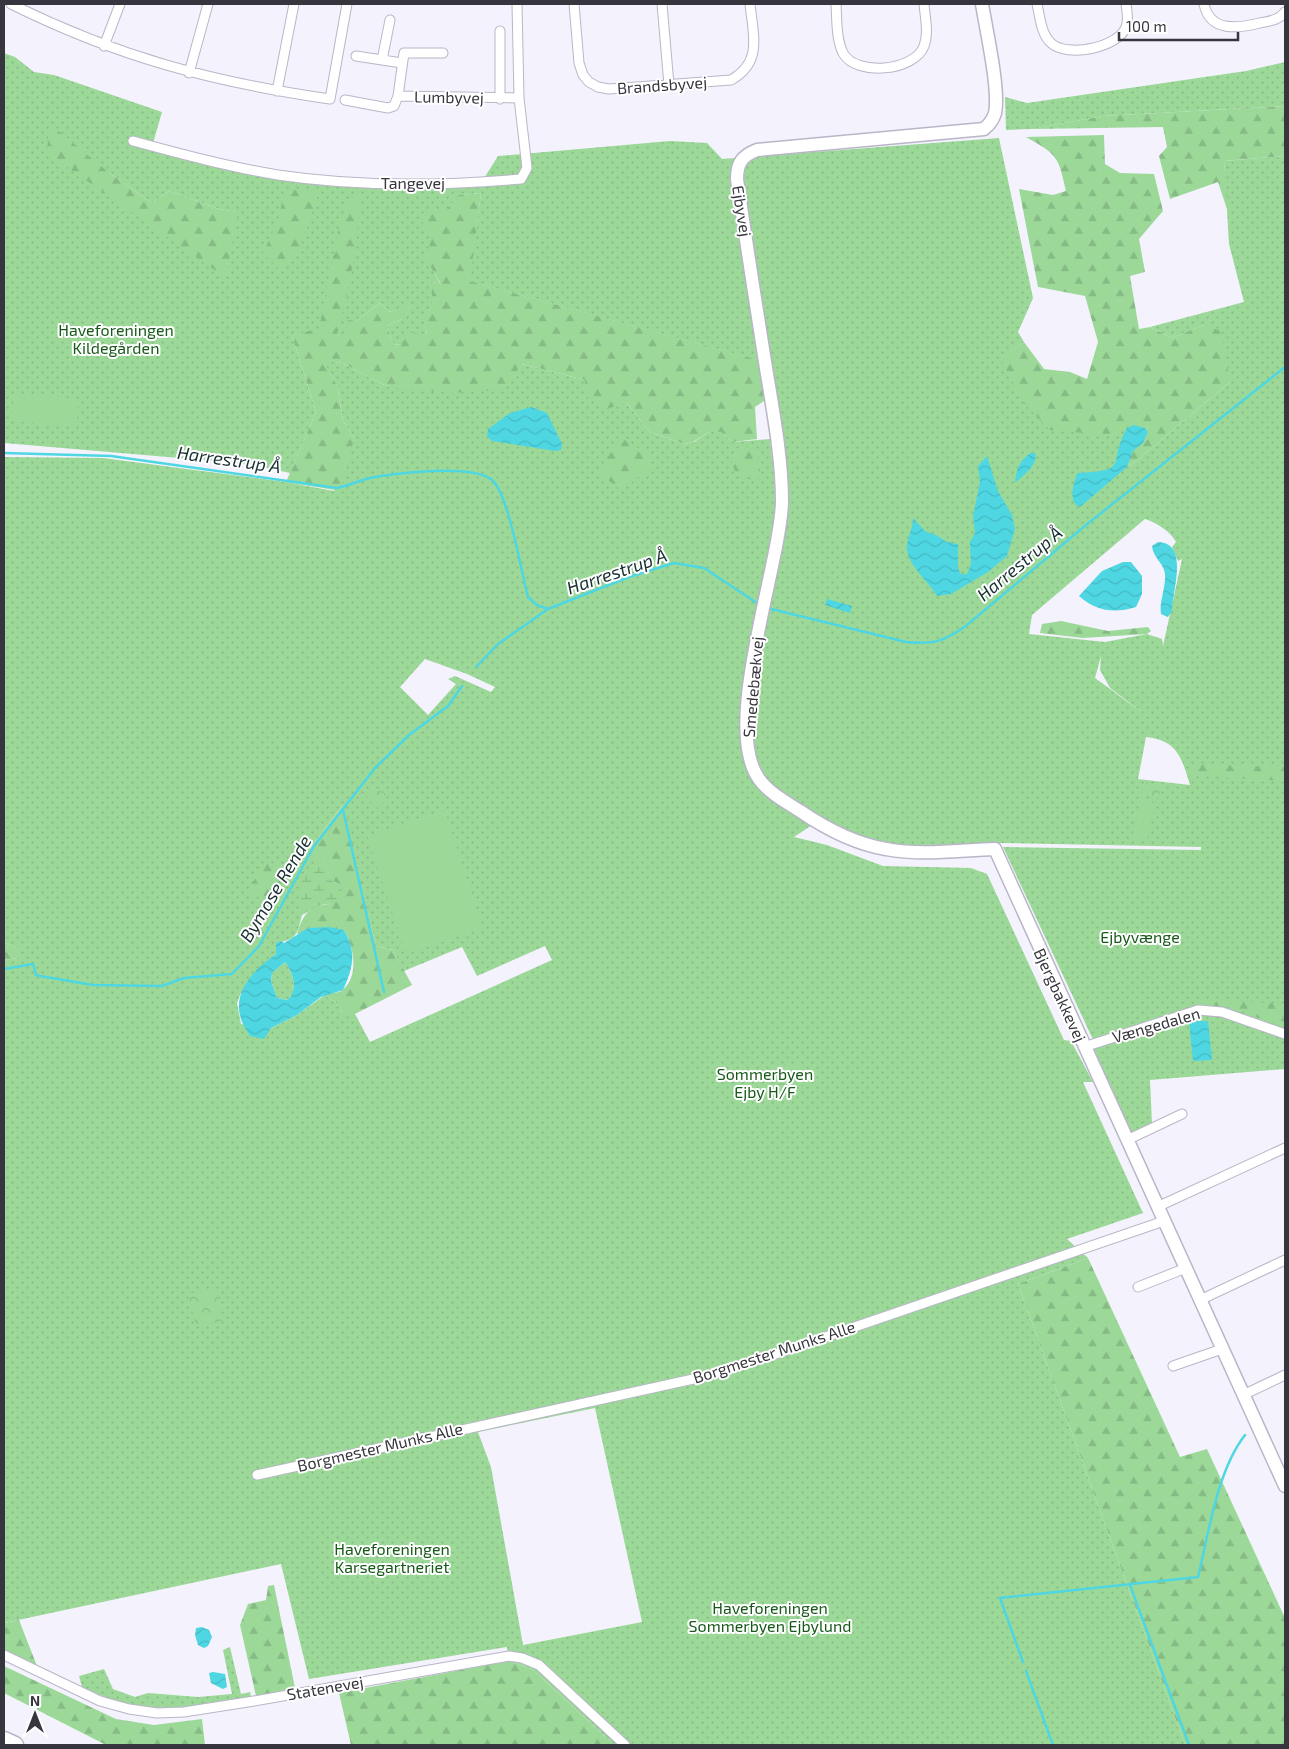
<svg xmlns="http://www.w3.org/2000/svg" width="1289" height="1749" font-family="'Exo 2',sans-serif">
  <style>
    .grass { fill: url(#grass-dots); fill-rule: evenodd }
    .forest { fill: url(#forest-firs) }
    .wetland { fill: url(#wetland-marsh) }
    .park { fill: url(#park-crowns) }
    .pitch { fill: #9cd999 }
    .water { fill: url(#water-waves); fill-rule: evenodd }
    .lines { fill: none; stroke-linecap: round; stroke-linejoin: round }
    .stream { stroke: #4ed7e2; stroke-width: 2.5 }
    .street-casing { stroke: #b9b6c8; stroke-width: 11 }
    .secondary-casing { stroke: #b9b6c8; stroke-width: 15 }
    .highway-casing { stroke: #b9b6c8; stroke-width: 19 }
    .street { stroke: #fff; stroke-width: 9 }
    .secondary { stroke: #fff; stroke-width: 12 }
    .highway { stroke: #fff; stroke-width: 16 }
    .labels { text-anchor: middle; stroke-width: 4; stroke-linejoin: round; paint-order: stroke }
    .street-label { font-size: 16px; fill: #37353d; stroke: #fff }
    .park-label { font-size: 16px; fill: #165918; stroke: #fff }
    .water-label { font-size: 18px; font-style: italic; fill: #182f31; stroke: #fff }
  </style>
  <defs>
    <pattern id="grass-dots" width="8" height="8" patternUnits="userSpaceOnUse" patternTransform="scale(1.25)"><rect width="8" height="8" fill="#9cd999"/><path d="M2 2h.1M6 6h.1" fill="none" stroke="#87bb85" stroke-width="1.8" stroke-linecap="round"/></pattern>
    <pattern id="forest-firs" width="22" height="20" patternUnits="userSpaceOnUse" patternTransform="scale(1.25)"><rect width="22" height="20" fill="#9cd999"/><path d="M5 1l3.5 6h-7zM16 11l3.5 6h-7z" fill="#87bb85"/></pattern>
    <pattern id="wetland-marsh" width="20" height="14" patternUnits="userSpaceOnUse" patternTransform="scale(1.25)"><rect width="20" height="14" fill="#9cd999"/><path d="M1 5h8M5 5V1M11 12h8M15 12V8" fill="none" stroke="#87bb85"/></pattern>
    <pattern id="park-crowns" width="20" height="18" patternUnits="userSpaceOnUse" patternTransform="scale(1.25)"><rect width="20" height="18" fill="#9cd999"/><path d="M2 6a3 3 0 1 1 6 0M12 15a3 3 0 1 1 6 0" fill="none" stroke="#87bb85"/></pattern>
    <pattern id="water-waves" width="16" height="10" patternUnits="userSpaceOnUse" patternTransform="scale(1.25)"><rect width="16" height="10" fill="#4ed7e2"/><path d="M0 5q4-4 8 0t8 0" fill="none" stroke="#45b9c3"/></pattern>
  </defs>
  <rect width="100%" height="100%" fill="#f4f2fd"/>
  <!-- grass -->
  <path class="grass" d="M4 53 15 57 34 72 54 75 162 112 151 150 349 185 483 180 498 156 670 141 707 143 722 159 999 138 1033 298 1018 332 1024 342 1001 358 1127 424H1146L1147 439 1128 455 1129 467 1230 382 1203 325 1172 338 1150 327 1244 302 1229 244 1224 161 1285 156V1069L1150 1080 1152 1124 1130 1133 1094 1049 1096 1046 1003 847 1201 850V847L1002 843 919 846 885 843 861 837 821 818 775 788 764 778 756 763 751 742 752 711 762 630 787 513 771 364 469 281 481 193 460 195C443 213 434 234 426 257L440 284 432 282V307L424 319 427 334 423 339 401 345 393 344 387 326 402 319 411 305 390 312 380 303 356 321 345 339 337 335 292 336 316 412 290 473 249 464 4 443ZM107 171 152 203 169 191 219 209 237 212 226 277ZM1145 519C1156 522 1171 532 1176 542L1172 547 1178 561 1182 559 1163 646 1162 639 1147 634 1105 642 1029 634 1032 615ZM1101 656 1100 670 1110 688 1147 716 1095 678ZM1146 737C1177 740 1182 758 1190 785L1138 779Z
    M1285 62V106L1103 116 1032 129 1006 130 1005 97 1027 103 1246 71Z
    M322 360 342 363 388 387 522 364 585 380 626 402 650 432 684 444 694 442 709 432H721L733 442 770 439C772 460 777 482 776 503 774 565 718 729 752 778 761 790 798 814 812 825L794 837 827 845 883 866 971 868 987 874 1064 1040 1071 1041 1093 1082H1083L1143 1213 1067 1239 1088 1258 1018 1284 1185 1745H614L532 1669 508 1661 507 1647 309 1679 281 1564 4 1623V960L18 958 19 948 4 943V457L103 458 286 482 334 491 354 438 343 421 337 385ZM425 659 467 674 495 687 491 692 455 676 448 679 456 684 428 715 400 687ZM343 805 376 946 393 950 404 971 462 947 477 976 545 946 552 960 370 1042 355 1014H342C341 1003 333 1001 325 995L297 1015 271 1028 241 1024 237 1003 240 995 255 972 276 954V943C297 939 297 935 302 915L322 904 329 905 339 884 331 880 323 859 307 852ZM595 1408 642 1622 523 1645 491 1467 478 1432Z
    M285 962C293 972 299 991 287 1000L277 998 271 981 272 973Z
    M230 1647 241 1694 250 1692 251 1697C185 1708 144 1718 82 1687L79 1676 104 1669 113 1689 135 1697 148 1693 198 1697 232 1694 223 1650Z"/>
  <!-- forest -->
  <path class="forest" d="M1285 106V156L1224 161 1229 215 1218 182 1170 199 1159 156 1167 147 1163 127 1031 129 1103 116Z
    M49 123 107 171 152 203 169 191 219 209 238 212 226 278 47 153Z
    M1104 135 1105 164 1120 173 1154 174 1163 211 1139 239 1145 272 1130 276 1139 329 1150 327 1172 338 1203 325 1221 331 1230 382 1129 467 1128 455 1147 439 1146 424H1127L1118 436 1050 430 1024 403 1000 358 1024 342 1044 369 1070 372 1087 379 1098 342 1085 296 1038 287 1019 189 1053 195 1066 191C1058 156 1058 155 1026 137Z
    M284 189 319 192 301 245 280 270 263 253 279 219Z
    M481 193 470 281 762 361 764 401 755 407 757 439 733 442 721 432H709L693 442 684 444 650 432 626 402 607 409 584 395 585 380 522 364 503 390 451 393 388 387 342 363 323 361 337 385 343 421 354 438 341 491 286 482 316 412 292 336 319 328 340 222 350 196H359C359 243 349 289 337 335L345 338 348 320 356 321 380 303 390 312 412 304 402 319 387 326 393 344 401 345 408 333H416L423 339 427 333 423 319 432 307V282L440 283 425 257 431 241 419 214 447 209 459 195Z
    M623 439 649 455V471L621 490 600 474 607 457Z
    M750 447C761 454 760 465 760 477L752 480 736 474 732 464 735 449Z
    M1061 621 1108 631 1148 627 1151 631 1147 634 1083 638 1040 633 1042 624Z
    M1192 764 1285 767V781L1200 776 1191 774Z
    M344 804 376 946 393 950 412 985 355 1014H342C341 1003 333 1001 325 995 330 993 337 993 341 991 360 978 354 946 344 930L297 934C302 918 309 903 329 905L339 884 331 880 323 859 318 861 307 852Z
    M265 862 291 866 271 903 247 892Z
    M4 943 20 948 18 958 4 960Z
    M1202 1000 1285 1004V1028L1234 1008 1202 1004Z
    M1088 1258 1180 1457 1207 1449 1285 1618V1745H1185L1018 1284Z
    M274 1585 295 1688 256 1696 240 1625 248 1604 266 1600 268 1586Z
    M19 1620 37 1666 4 1650V1623Z
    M508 1661 532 1669 614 1745H351L339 1693Z
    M4 1666 116 1719 154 1725 202 1719 205 1745H106L4 1693Z"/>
  <!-- wetland -->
  <path class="wetland" d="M323 859 331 880 343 888 337 901 314 907 302 915 299 914C296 895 302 865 323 859Z"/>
  <!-- park -->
  <path class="park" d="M1144 782 1161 785 1159 798 1141 795Z
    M374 787 387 795 380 809 366 800Z
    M802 1064 803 1087 774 1088V1065Z
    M221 1288 220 1306 222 1321 196 1326 188 1294Z"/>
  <!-- pitch -->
  <path class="pitch" d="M14 393 78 399 77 427 11 421Z
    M1141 800 1155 803 1147 841 1132 837Z
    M445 811 483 928 406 954 367 836Z"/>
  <!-- water -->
  <path class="water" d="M531 407 547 413 562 444 561 450 555 451 492 441 487 436 488 429 510 413Z
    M1134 425 1145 428 1148 432 1143 443 1133 451 1127 467 1080 507C1067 502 1074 483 1077 473 1132 470 1106 466 1127 428Z
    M1031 453H1035C1039 464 1023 476 1015 483 1016 470 1020 459 1031 453Z
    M987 456 998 491 1012 515 1015 529 1007 556 988 572 951 594 937 596C929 582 905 563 907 545 908 536 913 528 913 518L925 531 936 535 947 542 958 544V568L961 574H967L971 564 970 542 975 533 973 516 980 482 978 466Z
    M1158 542C1190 543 1172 591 1172 611L1168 617 1161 614C1159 601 1166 588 1165 574 1164 563 1153 558 1152 546Z
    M1123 562H1131L1142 576V594L1136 607C1114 614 1096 611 1079 596L1102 571Z
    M827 599 852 606 850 613 825 605Z
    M329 927 344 930C357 952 353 968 343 990L321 997 297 1015 271 1028 264 1039 250 1036C225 1002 246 975 276 954V943L281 941 284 943 308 928ZM285 962C293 972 299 991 287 1000L277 998 271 981 272 973Z
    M1189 1021H1208L1212 1060 1193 1061Z
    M202 1627 209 1630 212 1637 208 1646 204 1648 198 1645 195 1635 196 1628Z
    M213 1672 225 1674 227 1687 223 1689 211 1683 209 1673Z"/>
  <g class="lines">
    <!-- stream -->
    <path class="stream" d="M4 453 111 456 337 488C347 486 356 482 366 479 390 473 476 463 493 481 509 497 521 571 528 597L537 605 548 609 629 577 674 563 704 568 760 605
      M767 608 906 642C934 645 945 641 967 625L1086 525 1285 367
      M476 667 498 644 548 609
      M343 810 384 992
      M4 969 33 964 36 975 40 976 93 985 162 986 184 978 232 974 259 946 314 846 375 768 409 735 448 706 462 686
      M1130 1585 1189 1745
      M1023 1662 1000 1598 1198 1577C1209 1532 1217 1471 1245 1435
      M1026 1671 1053 1745"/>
    <defs>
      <path id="street" d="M11 4C118 57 212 82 330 99L347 4
        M574 4 579 63 583 75 589 82 598 87 609 89 731 80C763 62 753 35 750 4
        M662 4 669 85
        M836 4C837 19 836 39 843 53 856 77 915 71 924 46 929 33 925 17 924 4
        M1037 4C1040 17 1041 34 1051 43 1067 58 1118 48 1126 27 1129 20 1127 11 1126 4
        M1204 4C1210 33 1239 28 1260 23 1270 21 1279 20 1285 12
        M500 31V99
        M104 46 120 4
        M356 56 402 63
        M382 60 390 20
        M189 73 208 4
        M277 91 294 4
        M398 96 519 98
        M345 100 388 108 394 106 398 96 404 53H443
        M133 141C181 154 229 167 278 175 358 187 440 186 521 179L527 168 519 98 517 4
        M1084 1047 1198 1010 1222 1012 1285 1034
        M1127 1140 1182 1114
        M1157 1207 1285 1148
        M1138 1287 1186 1268
        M1200 1300 1285 1260
        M1173 1366 1222 1349
        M1243 1395 1285 1375
        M257 1475 707 1376 767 1357 1164 1221
        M4 1655 100 1701 129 1709 157 1713 184 1712 254 1701 509 1656 522 1658 539 1665 625 1745"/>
      <path id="secondary" d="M982 4C986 29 1000 91 995 113 993 120 990 124 984 129L757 150C742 156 737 163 737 179 746 242 756 305 766 368 773 411 782 457 782 502 780 567 721 726 759 779 769 793 786 802 800 811 825 828 856 844 886 849 922 856 960 850 995 849L1285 1486"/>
      <path id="highway" d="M4 1740 15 1745"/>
    </defs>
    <!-- street casing -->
    <use href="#street" class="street-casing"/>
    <!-- secondary casing -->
    <use href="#secondary" class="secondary-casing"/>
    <!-- highway casing -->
    <use href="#highway" class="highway-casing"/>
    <!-- street -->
    <use href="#street" class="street"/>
    <!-- secondary -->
    <use href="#secondary" class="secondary"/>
    <!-- highway -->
    <use href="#highway" class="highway"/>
  </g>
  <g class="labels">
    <!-- street labels -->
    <g class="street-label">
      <text transform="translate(662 85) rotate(-4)" y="6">Brandsbyvej</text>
      <text transform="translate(449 97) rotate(1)" y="6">Lumbyvej</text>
      <text x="413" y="189">Tangevej</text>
      <text transform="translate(742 211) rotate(81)" y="6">Ejbyvej</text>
      <text transform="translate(753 687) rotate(-85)" y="6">Smedebækvej</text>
      <text transform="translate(1060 995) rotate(65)" y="6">Bjergbakkevej</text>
      <text transform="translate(1156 1025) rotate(-16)" y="6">Vængedalen</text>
      <text transform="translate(774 1352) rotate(-18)" y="6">Borgmester Munks Alle</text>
      <text transform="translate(380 1447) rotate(-13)" y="6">Borgmester Munks Alle</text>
      <text transform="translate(325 1688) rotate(-10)" y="6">Statenevej</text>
    </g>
    <!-- park labels -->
    <g class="park-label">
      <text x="116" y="336">Haveforeningen<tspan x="116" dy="18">Kildegården</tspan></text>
      <text x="1140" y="943">Ejbyvænge</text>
      <text x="765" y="1080">Sommerbyen<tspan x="765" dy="18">Ejby H/F</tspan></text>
      <text x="392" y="1555">Haveforeningen<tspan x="392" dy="18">Karsegartneriet</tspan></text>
      <text x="770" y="1614">Haveforeningen<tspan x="770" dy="18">Sommerbyen Ejbylund</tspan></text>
    </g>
    <!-- water labels -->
    <g class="water-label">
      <text transform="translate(229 460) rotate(8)" y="6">Harrestrup Å</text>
      <text transform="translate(1020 564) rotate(-40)" y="6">Harrestrup Å</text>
      <text transform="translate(617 572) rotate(-19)" y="6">Harrestrup Å</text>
      <text transform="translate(276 889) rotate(-59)" y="6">Bymose Rende</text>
    </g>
  </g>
  <!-- border -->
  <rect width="1289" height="1749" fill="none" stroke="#37353d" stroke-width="10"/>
  <!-- north arrow -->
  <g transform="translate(35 1714)" stroke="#ffffff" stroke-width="4" paint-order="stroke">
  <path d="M0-4L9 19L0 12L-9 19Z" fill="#37353d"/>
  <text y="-8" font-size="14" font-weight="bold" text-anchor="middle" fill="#37353d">N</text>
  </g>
  <!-- scale -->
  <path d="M1119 32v8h119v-8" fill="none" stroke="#37353d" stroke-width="2.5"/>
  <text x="1126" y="32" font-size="15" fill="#37353d" stroke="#ffffff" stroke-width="4" paint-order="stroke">100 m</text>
</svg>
